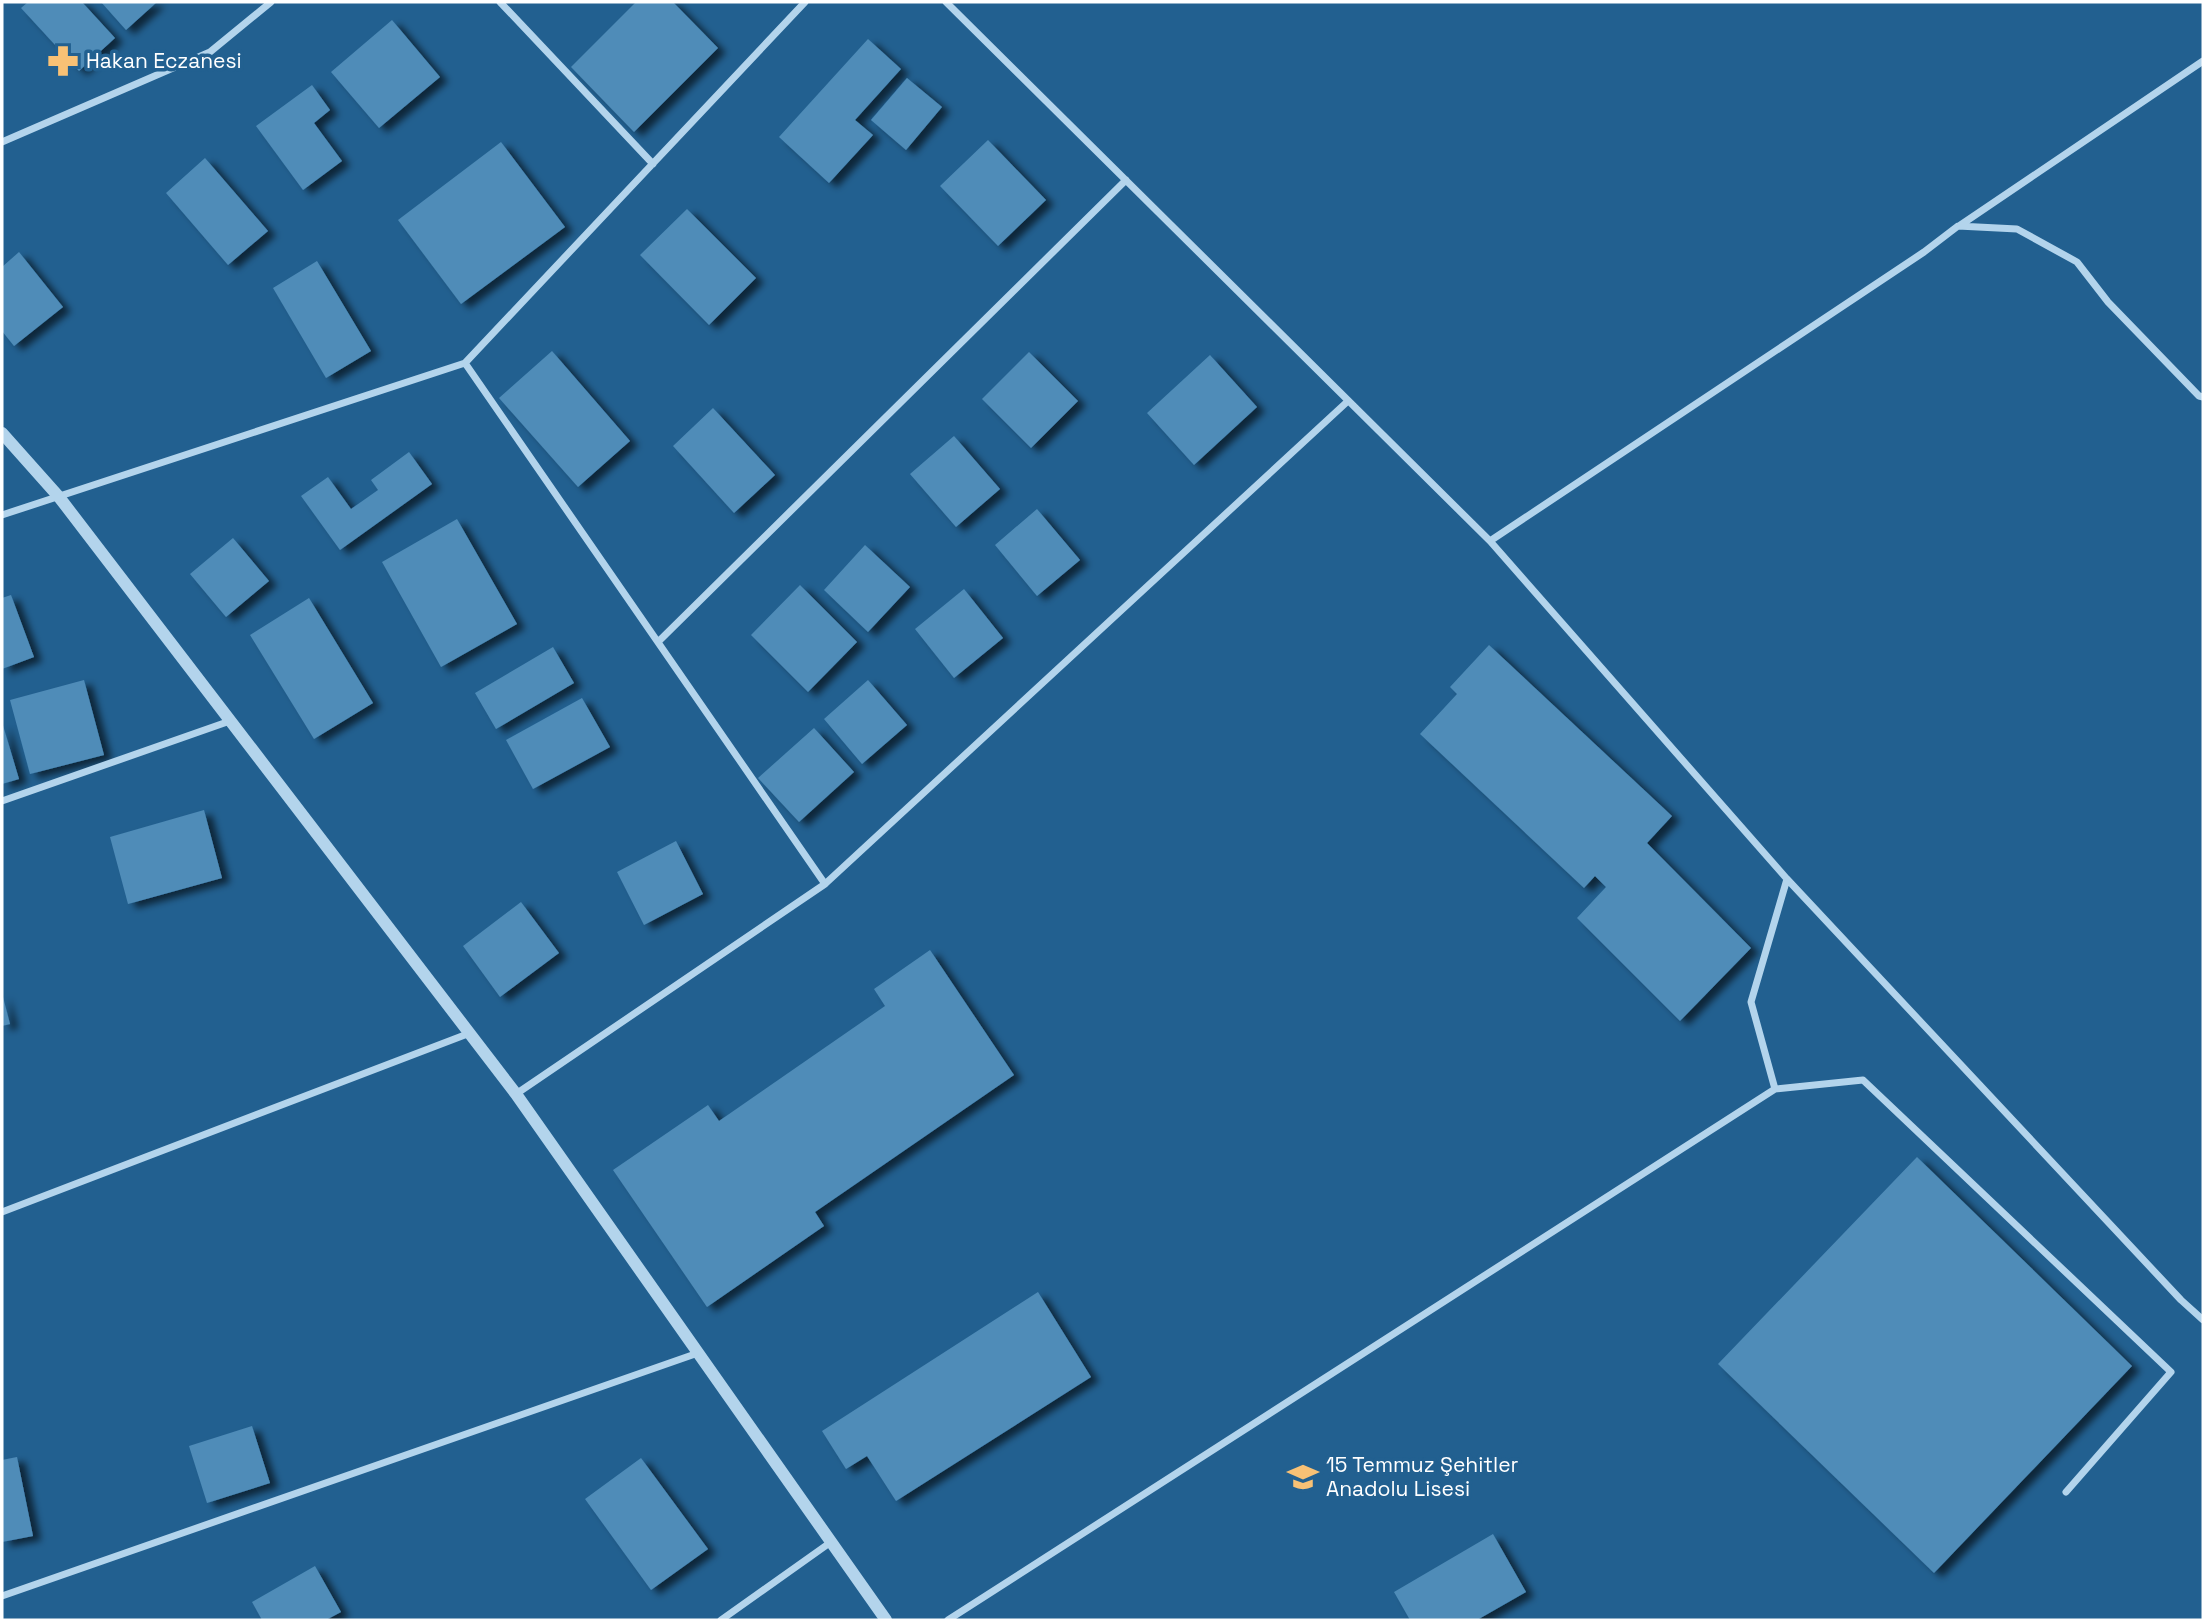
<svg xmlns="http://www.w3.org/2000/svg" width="2205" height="1622" font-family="'Space Grotesk',sans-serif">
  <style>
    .building { fill: #4f8cb8; filter: url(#shadow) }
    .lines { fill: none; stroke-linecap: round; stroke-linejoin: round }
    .minor { stroke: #b3d4ec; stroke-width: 7 }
    .tertiary { stroke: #b3d4ec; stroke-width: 12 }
    .labels { text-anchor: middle; stroke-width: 7; stroke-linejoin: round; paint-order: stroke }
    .poi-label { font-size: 21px; fill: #fff; stroke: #226090; text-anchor: start }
  </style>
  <defs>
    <filter id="shadow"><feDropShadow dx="8" dy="4.5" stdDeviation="3.5" flood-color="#0009"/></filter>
  </defs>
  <rect width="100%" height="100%" fill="#226090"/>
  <!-- building -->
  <path class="building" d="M28 2H82L115 38 79 71 21 8Z
    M101 2H157L126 30Z
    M636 2H673L718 48 634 132 571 67Z
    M392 20 440 77 379 128 331 72Z
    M868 39 901 69 855 120 873 135 829 183 779 137Z
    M907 78 942 107 906 150 871 120Z
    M312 85 330 110 314 123 342 161 303 190 256 126Z
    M988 140 1046 200 998 246 940 186Z
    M501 142 565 227 461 304 398 220Z
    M205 158 268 231 228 265 166 193Z
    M687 209 756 278 709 325 640 255Z
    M19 252 63 307 14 346 2 331V267Z
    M317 261 371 351 326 378 273 288Z
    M552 351 630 441 578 487 499 398Z
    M1029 352 1078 401 1031 448 982 399Z
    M1210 355 1257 407 1194 465 1147 413Z
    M713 408 775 475 734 513 673 446Z
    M954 436 1000 489 956 527 910 474Z
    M409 452 432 484 340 550 301 496 328 477 351 509 378 490 371 480Z
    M1037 509 1080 560 1037 596 995 545Z
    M457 519 517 624 441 667 382 562Z
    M233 538 269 581 226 617 190 574Z
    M865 545 910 587 868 632 824 590Z
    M800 585 857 642 808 692 751 635Z
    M964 589 1003 638 954 678 915 629Z
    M11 595 34 657 2 669V598Z
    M309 598 373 703 314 739 250 635Z
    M1489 645 1672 816 1647 843 1751 948 1680 1021 1577 918 1606 887 1595 876 1584 888 1420 734 1457 694 1450 687Z
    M553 647 574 683 496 729 475 693Z
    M84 680 104 755 30 774 10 700Z
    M868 680 907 725 862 764 824 719Z
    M582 698 610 747 533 789 506 740Z
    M2 722 19 779 2 784Z
    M814 728 854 772 799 822 758 778Z
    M204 810 222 878 128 904 110 837Z
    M676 841 703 894 644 925 617 872Z
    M521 902 559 953 500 997 463 946Z
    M930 950 1014 1075 815 1212 824 1226 707 1307 613 1170 708 1105 719 1121 885 1006 874 989Z
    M2 993 10 1024 2 1026Z
    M1917 1157 2132 1366 1934 1573 1718 1364Z
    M1038 1292 1091 1377 896 1501 867 1456 846 1469 822 1431Z
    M252 1426 270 1483 207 1503 189 1446Z
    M17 1457 33 1536 2 1542V1460Z
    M641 1458 708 1549 651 1590 585 1499Z
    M1493 1534 1526 1592 1477 1620H1410L1394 1592Z
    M315 1566 341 1612 326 1620H262L252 1602Z"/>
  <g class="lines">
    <!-- minor -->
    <path class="minor" d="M500 2 653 164
      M946 2 1490 541 1787 879 2181 1300 2203 1320
      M2 142 210 52 271 2
      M1959 226 2203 61
      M465 363 825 884
      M2 515 465 363 805 2
      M1490 541 1924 252 1958 226 2017 229 2077 262 2108 302 2199 396 2203 397
      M658 642 1126 180
      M2 801 230 721
      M1775 1089 1863 1080 2171 1372 2066 1492
      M516 1094 825 884 1348 401
      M2 1212 470 1033
      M2 1596 698 1353
      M721 1620 831 1542
      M948 1620 1775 1089 1751 1002 1787 879"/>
    <!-- tertiary -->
    <path class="tertiary" d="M2 433 59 497 516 1094 886 1620"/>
  </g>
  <!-- icons -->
  <defs>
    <symbol id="pharmacy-bare" viewBox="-9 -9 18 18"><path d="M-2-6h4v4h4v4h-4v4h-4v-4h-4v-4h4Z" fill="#f8c175" stroke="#226090" stroke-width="2.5" paint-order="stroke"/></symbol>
    <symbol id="school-bare" viewBox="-9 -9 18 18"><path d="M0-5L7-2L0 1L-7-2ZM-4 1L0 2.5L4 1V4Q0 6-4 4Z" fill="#f8c175" stroke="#226090" stroke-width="2.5" paint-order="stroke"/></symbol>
  </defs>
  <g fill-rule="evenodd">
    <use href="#pharmacy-bare" x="41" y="39" width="44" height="44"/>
    <use href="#school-bare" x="1281" y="1455" width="44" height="44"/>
  </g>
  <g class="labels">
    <!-- poi labels -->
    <g class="poi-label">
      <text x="86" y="68">Hakan Eczanesi</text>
      <text x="1326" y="1472">15 Temmuz Şehitler<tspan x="1326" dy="24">Anadolu Lisesi</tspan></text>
    </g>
  </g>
  <!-- border -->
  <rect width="2205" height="1622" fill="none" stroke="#ffffff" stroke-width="7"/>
</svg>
